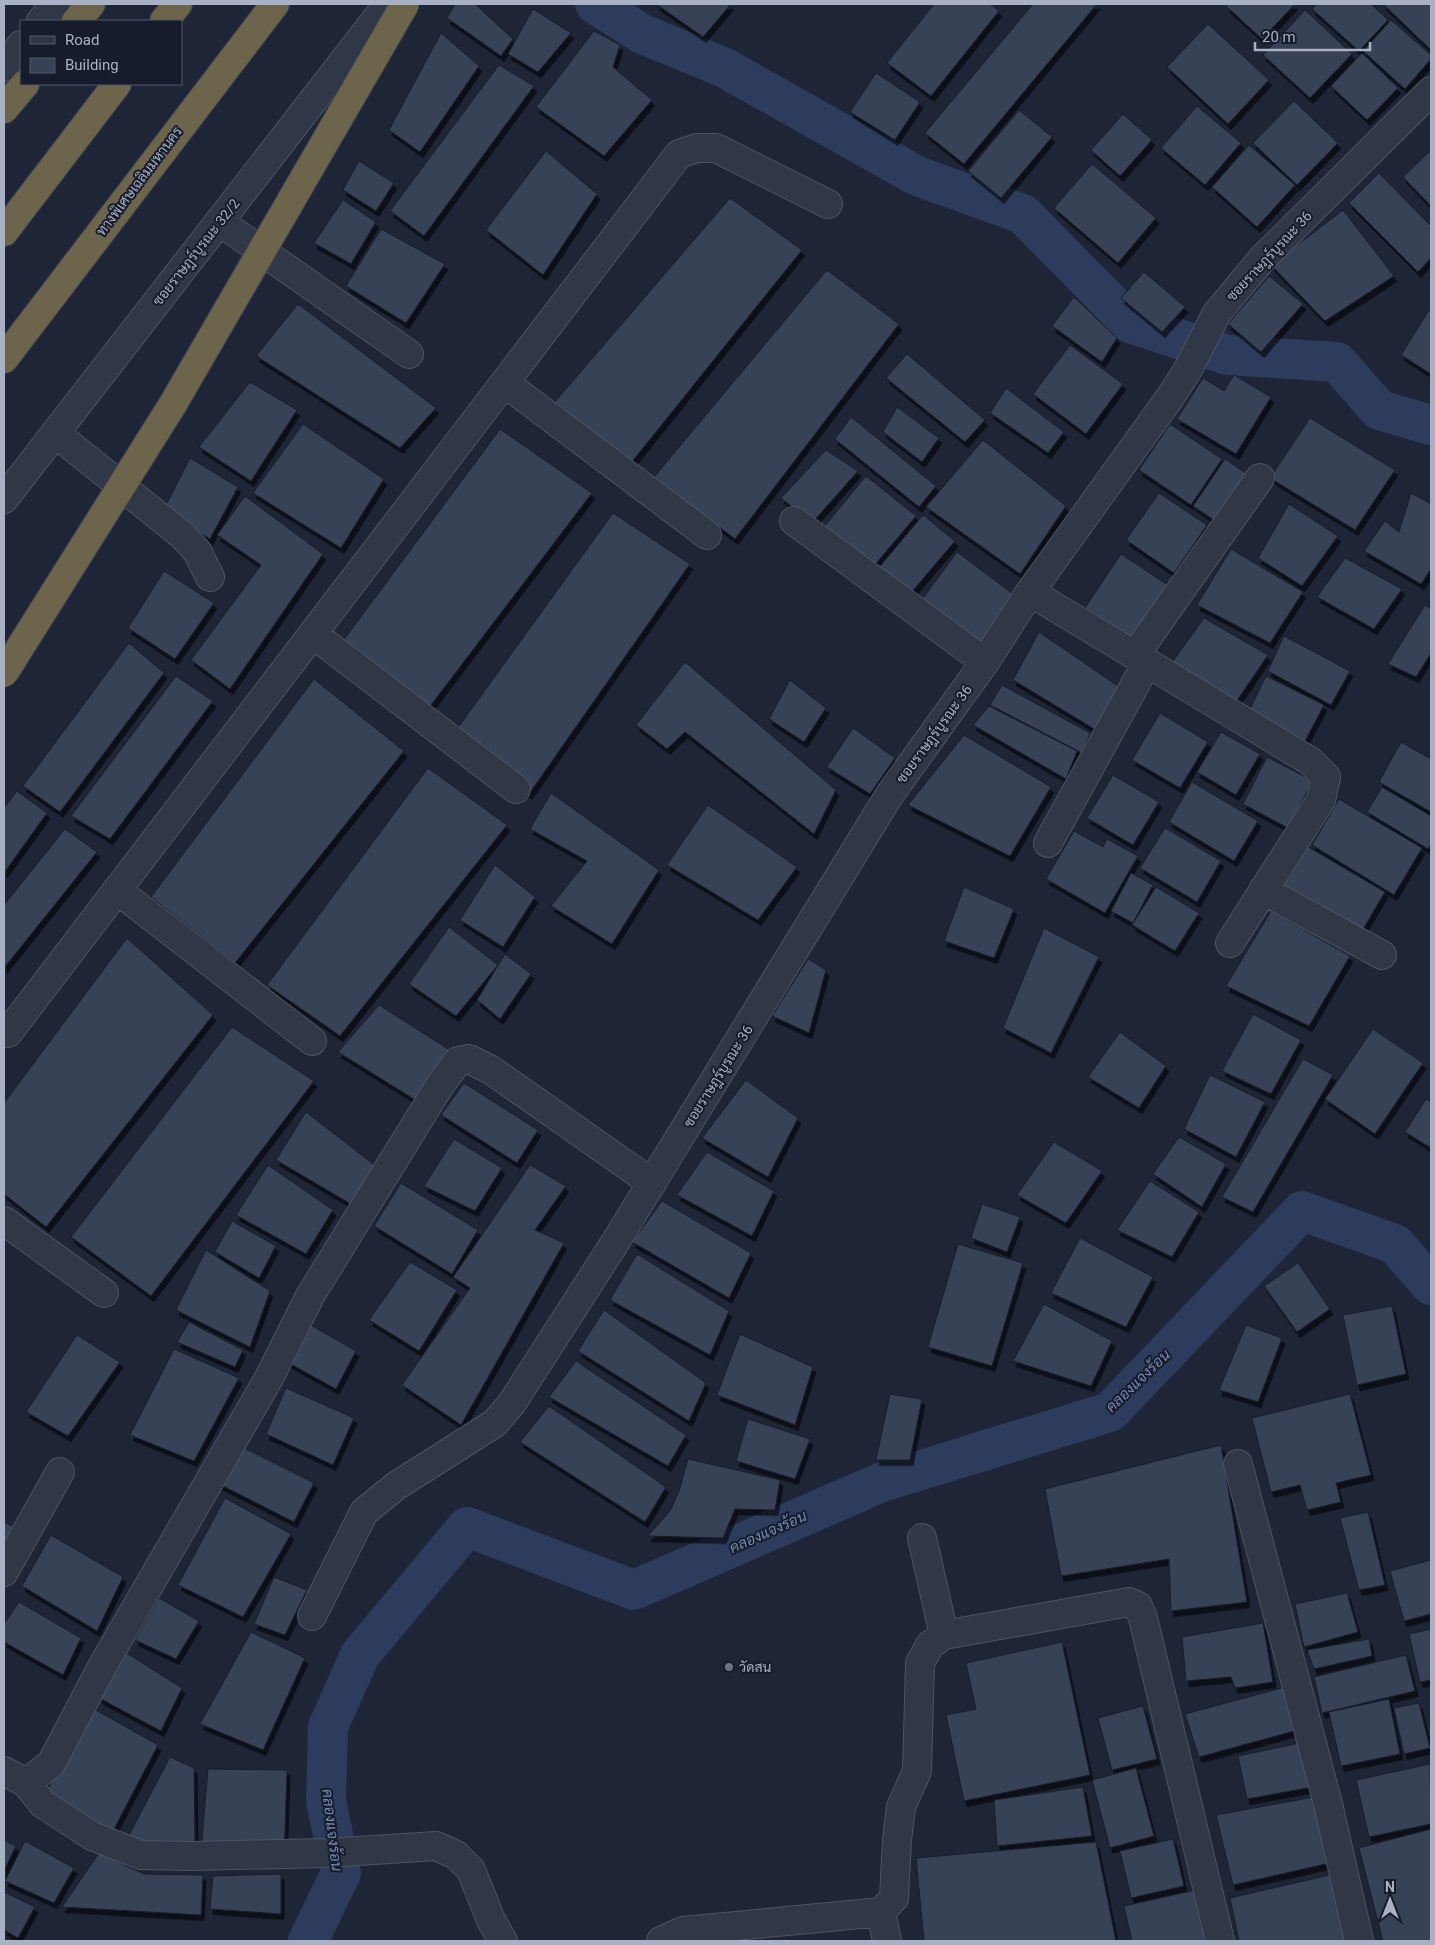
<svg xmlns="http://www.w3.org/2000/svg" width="1435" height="1945" font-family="Roboto,Sarabun,sans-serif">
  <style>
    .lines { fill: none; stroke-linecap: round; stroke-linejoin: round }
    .canal { stroke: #2d3b5d; stroke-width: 40 }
    .building { fill: #384257; stroke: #181e2d; filter: url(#shadow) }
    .minor-casing { stroke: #4d5465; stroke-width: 30 }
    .highway-casing { stroke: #3b4151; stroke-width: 30 }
    .minor { stroke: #303747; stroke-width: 28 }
    .highway { stroke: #6d644c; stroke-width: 28 }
    .highway-bridge-casing { stroke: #3b4151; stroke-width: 30; stroke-linecap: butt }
    .highway-bridge { stroke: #6d644c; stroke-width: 28 }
    .worship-dot { fill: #6b7280; stroke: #161c2b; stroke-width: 2 }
    .labels { text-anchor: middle; stroke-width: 4; stroke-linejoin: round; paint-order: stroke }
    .street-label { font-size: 14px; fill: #a9b1c4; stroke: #161c2b }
    .poi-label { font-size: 14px; fill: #a9b1c4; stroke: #161c2b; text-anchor: start }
    .water-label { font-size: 15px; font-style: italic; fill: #778ab4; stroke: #161c2b }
  </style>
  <defs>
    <filter id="shadow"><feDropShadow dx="3" dy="5.5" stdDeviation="0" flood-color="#0009"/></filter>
  </defs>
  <rect width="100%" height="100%" fill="#1d2536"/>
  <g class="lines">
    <!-- canal -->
    <path class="canal" d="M595 4 642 34 723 67 917 176 1023 214 1130 323 1227 355 1337 362 1379 410 1431 425
      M308 1941 341 1873 326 1801 328 1727 360 1655 467 1527 634 1590 882 1482 1110 1412 1302 1211 1395 1244 1431 1285"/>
  </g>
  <!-- building -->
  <path class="building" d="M455 4H475L513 39 501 56 447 18Z
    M656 4H731L703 37Z
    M934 4H990L999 11 931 96 887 63Z
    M1033 4H1097L964 164 925 133Z
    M1228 4H1295L1262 39 1226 6Z
    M1317 4H1371L1388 20 1359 51 1312 9Z
    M1383 4H1431V50Z
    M533 9 571 33 538 72 508 54Z
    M1305 10 1352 54 1310 98 1263 55Z
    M1391 20 1431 55V59L1405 89 1363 51Z
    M1208 24 1269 80 1228 124 1167 67Z
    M594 31 620 45 613 67 652 100 604 156 536 107Z
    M441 33 479 66 420 152 389 130Z
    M1362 53 1398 88 1367 120 1331 86Z
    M499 65 534 86 424 236 390 211Z
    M876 73 920 102 895 140 850 112Z
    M1294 101 1338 143 1297 185 1253 143Z
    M1197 106 1241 143 1205 185 1161 148Z
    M1019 110 1052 137 1001 198 968 171Z
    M1123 114 1152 140 1120 176 1091 150Z
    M1249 145 1295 185 1257 227 1212 187Z
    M1431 150V206L1403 177Z
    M546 151 597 194 543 275 486 230Z
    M359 161 394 183 376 211 343 190Z
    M1092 164 1156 218 1118 263 1054 208Z
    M1379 173 1431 226V258L1418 272 1349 203Z
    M730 198 802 250 631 463 553 404Z
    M343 200 376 222 351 264 314 243Z
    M1343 210 1394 276 1325 321 1271 265Z
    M381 229 445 264 406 323 346 286Z
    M827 270 899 324 735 539 654 477Z
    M1144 272 1185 307 1162 332 1121 298Z
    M1269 276 1303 304 1261 352 1228 324Z
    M1074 297 1117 338 1102 362 1052 326Z
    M298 304 436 408 400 448 256 356Z
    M1431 307V374L1401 355Z
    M1070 345 1123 384 1086 434 1033 394Z
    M907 354 985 420 965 442 886 378Z
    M1234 375 1271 397 1236 454 1177 419 1203 378 1224 391Z
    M250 382 297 410 251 481 199 447Z
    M1006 388 1064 432 1048 453 990 413Z
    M897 407 939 438 922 462 883 432Z
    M851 417 936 486 919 507 835 439Z
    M1310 418 1395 470 1355 530 1270 478Z
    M303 424 384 479 341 548 253 493Z
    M1170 424 1222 459 1191 505 1139 470Z
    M500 429 592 493 422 717 340 645Z
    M983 440 1066 506 1020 574 926 507Z
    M826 450 858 471 812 523 781 498Z
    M190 458 238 487 210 539 163 511Z
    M1225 459 1253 478 1221 525 1193 506Z
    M866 476 916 516 874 566 823 528Z
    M1159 493 1207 525 1174 573 1126 540Z
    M1411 493 1431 504V569L1421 584 1364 551 1385 521 1399 532Z
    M245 496 323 554 230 689 191 660 261 565 217 535Z
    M1289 504 1338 536 1302 586 1258 558Z
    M613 513 690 564 529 794 457 729Z
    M923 515 955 541 910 594 876 571Z
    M1231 549 1303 592 1270 643 1197 605Z
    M957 552 1013 594 980 648 918 605Z
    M1121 554 1171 587 1135 641 1085 608Z
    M1345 558 1402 589 1374 629 1317 597Z
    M164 571 214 603 175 659 128 628Z
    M1425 605 1431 609V653L1416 677 1388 664Z
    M1204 618 1268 655 1236 702 1171 664Z
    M1039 632 1121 688 1096 730 1013 680Z
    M1284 636 1350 671 1331 705 1268 671Z
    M129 643 164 673 60 812 23 786Z
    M685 662 836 790 814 834 685 732 667 749 636 725Z
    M176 676 213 701 110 839 71 816Z
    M1266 676 1324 705 1304 743 1248 713Z
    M314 679 404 751 235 963 151 897Z
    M790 680 826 708 804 742 769 719Z
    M1002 685 1090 733 1082 753 990 705Z
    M989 706 1077 751 1066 779 973 725Z
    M1160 713 1208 742 1180 788 1132 760Z
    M853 728 895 758 870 794 827 767Z
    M1221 732 1260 754 1236 795 1197 772Z
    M964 735 1051 787 1010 856 908 805Z
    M1401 742 1431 759V812L1379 782Z
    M1267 757 1313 781 1288 828 1243 804Z
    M428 768 507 825 340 1036 267 985Z
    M1113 775 1159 802 1133 845 1087 818Z
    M1192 782 1258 821 1234 861 1169 822Z
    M1382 787 1431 816V844L1428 849 1367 812Z
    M17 791 47 813 4 873V808Z
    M551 793 659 870 612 944 551 906 587 861 530 829Z
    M1339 799 1422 848 1394 895 1312 845Z
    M708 805 797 867 758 920 667 865Z
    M1165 828 1221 861 1197 902 1140 868Z
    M65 829 97 852 4 968V905Z
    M1074 831 1103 847 1107 839 1138 856 1105 913 1046 879Z
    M1305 845 1385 892 1359 936 1278 889Z
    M495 865 535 897 503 947 460 920Z
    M1131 873 1153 885 1133 923 1111 911Z
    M964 887 1014 909 994 958 944 941Z
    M1156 887 1199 913 1175 951 1132 925Z
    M1271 911 1350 956 1309 1026 1226 986Z
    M449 927 498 965 456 1016 409 984Z
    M1044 928 1099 957 1051 1053 1003 1028Z
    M127 938 213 1015 46 1227 4 1194V1103Z
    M505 954 531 974 500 1019 477 1000Z
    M808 959 826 970 809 1033 772 1016Z
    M379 1005 453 1052 417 1101 338 1052Z
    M1253 1014 1301 1040 1271 1094 1222 1071Z
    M232 1027 314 1081 151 1296 71 1237Z
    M1373 1029 1423 1063 1375 1134 1325 1099Z
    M1120 1032 1166 1066 1139 1108 1088 1077Z
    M1303 1059 1333 1075 1253 1212 1222 1197Z
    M1210 1075 1265 1102 1236 1157 1184 1129Z
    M746 1080 798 1118 768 1177 702 1138Z
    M464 1083 538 1130 517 1163 441 1115Z
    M1426 1099 1431 1102V1148L1405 1132Z
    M306 1112 377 1167 354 1206 276 1160Z
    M1179 1137 1226 1164 1202 1207 1153 1174Z
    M454 1139 502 1168 475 1211 424 1186Z
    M1054 1142 1102 1171 1066 1223 1017 1195Z
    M707 1152 774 1191 752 1236 677 1195Z
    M268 1165 333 1210 306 1254 236 1215Z
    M530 1165 566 1186 535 1230 564 1243 461 1425 402 1385 470 1288 453 1277Z
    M1150 1181 1199 1212 1172 1257 1117 1230Z
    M401 1183 478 1230 452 1274 374 1226Z
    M662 1201 751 1253 729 1298 632 1242Z
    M982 1204 1020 1217 1007 1252 971 1238Z
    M232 1221 276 1246 259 1278 215 1252Z
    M1080 1238 1153 1277 1126 1327 1051 1293Z
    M958 1244 1023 1263 992 1366 928 1347Z
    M206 1250 270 1291 250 1347 176 1310Z
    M637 1254 729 1311 710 1355 610 1300Z
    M410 1262 457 1290 419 1351 369 1320Z
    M1298 1263 1330 1309 1297 1332 1264 1286Z
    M1044 1304 1112 1341 1091 1386 1013 1361Z
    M1392 1306 1406 1374 1357 1385 1343 1315Z
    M604 1310 706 1383 689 1421 578 1351Z
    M189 1322 243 1350 235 1367 177 1342Z
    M309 1324 356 1351 336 1389 287 1362Z
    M1246 1325 1282 1338 1258 1402 1219 1390Z
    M740 1334 813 1367 795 1425 717 1395Z
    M77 1335 120 1362 68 1436 26 1412Z
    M174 1349 239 1378 194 1461 130 1435Z
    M576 1361 686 1435 668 1466 549 1397Z
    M286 1388 354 1418 333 1465 266 1434Z
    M890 1394 922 1399 910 1460H876Z
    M1350 1394 1371 1475 1336 1483 1341 1502 1307 1510 1300 1485 1271 1492 1252 1418Z
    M549 1406 666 1487 645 1522 520 1442Z
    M748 1419 810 1439 795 1479 736 1461Z
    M1221 1445 1247 1602 1171 1611 1169 1559 1061 1576 1045 1489Z
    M242 1447 314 1483 294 1522 219 1484Z
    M688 1459 780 1480 775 1510 735 1509 723 1538 648 1536 670 1511 679 1491Z
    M225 1498 291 1534 243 1617 178 1585Z
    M1368 1512 1385 1585 1359 1590 1340 1518Z
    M4 1522 17 1529 4 1554Z
    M51 1535 123 1577 97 1631 22 1586Z
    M1431 1560V1614L1404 1621 1390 1571Z
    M274 1577 307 1590 285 1635 254 1624Z
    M1347 1593 1358 1632 1304 1647 1295 1604Z
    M159 1598 199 1621 176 1659 135 1640Z
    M19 1602 81 1638 63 1675 4 1642V1624Z
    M1263 1623 1273 1682 1235 1688 1231 1677 1186 1681 1182 1637Z
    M1431 1629V1680L1420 1682 1409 1634Z
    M251 1632 305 1658 263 1750 200 1724Z
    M1369 1639 1372 1656 1314 1669 1307 1650Z
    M1062 1642 1090 1775 964 1801 946 1715 976 1709 966 1663Z
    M125 1652 182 1688 161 1731 99 1698Z
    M1406 1655 1415 1691 1322 1713 1314 1677Z
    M1285 1687 1298 1730 1199 1757 1185 1714Z
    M1389 1699 1400 1754 1341 1766 1329 1712Z
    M1419 1703 1430 1748 1404 1754 1394 1708Z
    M1143 1706 1157 1759 1112 1770 1098 1718Z
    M94 1709 158 1745 113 1831 44 1795Z
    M1300 1743 1313 1787 1247 1799 1238 1756Z
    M170 1757 194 1768 195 1842 161 1851 126 1841Z
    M1430 1764 1431 1824 1369 1837 1356 1780Z
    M1136 1768 1154 1836 1110 1848 1092 1780Z
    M208 1769 287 1770 284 1861 200 1863Z
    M1083 1787 1092 1836 997 1846 994 1800Z
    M1314 1797 1330 1863 1233 1885 1216 1815Z
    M1431 1829V1941H1383L1359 1848Z
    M1173 1839 1184 1886 1131 1898 1120 1851Z
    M4 1840 16 1846 4 1871Z
    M25 1841 74 1868 54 1903 5 1881Z
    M1096 1842 1116 1941H924L916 1858Z
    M99 1853 144 1874 203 1875 201 1915 62 1907Z
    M281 1874V1914L210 1909 213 1876Z
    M1334 1874 1350 1941H1239L1230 1898Z
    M1200 1889 1212 1941H1132L1124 1906Z
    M4 1892 35 1907 18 1938 4 1930Z"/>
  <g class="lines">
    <defs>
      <path id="minor" d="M41 21 55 4
        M4 67 21 45
        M220 222 409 354
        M505 383 707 535
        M55 433 182 535 197 551 210 577
        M4 499 388 4
        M794 521 985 662
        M1030 592 1310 761 1326 777 1321 800 1230 943
        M313 634 516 789
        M1135 655 1260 478
        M1048 843 1147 663
        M117 890 312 1041
        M1263 890 1382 955
        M4 1030 8 1033 679 154 697 148H716L828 204
        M4 1221 104 1293
        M1238 1464 1328 1804 1359 1941
        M922 1538 944 1635
        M4 1572 60 1472
        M312 1616 364 1512 396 1486 495 1423 512 1403 616 1241 890 794 985 662 1030 592 1171 396 1187 371 1217 313 1262 259 1431 91
        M4 1771 26 1783 51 1764 103 1665 269 1378 310 1296 440 1085 458 1061 469 1059 491 1070 652 1183
        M26 1783 43 1804 92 1836 141 1855 192 1856 327 1853 436 1846 456 1855 471 1870 491 1920 503 1941
        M881 1912 887 1941
        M661 1941 683 1931 881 1912 894 1898 897 1840 901 1807 917 1771 920 1663 930 1645 944 1635 1129 1602 1138 1606 1143 1618 1220 1941"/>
      <path id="highway" d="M76 21 91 4
        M164 21 178 4
        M4 109 25 84
        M4 232 117 84
        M4 359 275 4"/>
    </defs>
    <!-- minor casing -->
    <use href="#minor" class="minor-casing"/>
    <!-- highway casing -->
    <use href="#highway" class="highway-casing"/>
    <!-- minor -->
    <use href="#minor" class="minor"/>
    <!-- highway -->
    <use href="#highway" class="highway"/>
    <defs>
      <path id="highway-bridge" d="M4 673 173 404 405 4"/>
    </defs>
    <!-- highway-bridge casing -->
    <use href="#highway-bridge" class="highway-bridge-casing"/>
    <!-- highway-bridge -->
    <use href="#highway-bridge" class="highway-bridge"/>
  </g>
  <!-- markers -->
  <circle class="worship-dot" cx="729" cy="1667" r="5"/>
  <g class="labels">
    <!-- street labels -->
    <g class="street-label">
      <text transform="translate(139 181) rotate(-53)" y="5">ทางพิเศษเฉลิมมหานคร</text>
      <text transform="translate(196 252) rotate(-52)" y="5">ซอยราษฎร์บูรณะ 32/2</text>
      <text transform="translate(1269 256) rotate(-47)" y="5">ซอยราษฎร์บูรณะ 36</text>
      <text transform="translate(934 734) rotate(-54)" y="5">ซอยราษฎร์บูรณะ 36</text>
      <text transform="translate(718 1076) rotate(-58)" y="5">ซอยราษฎร์บูรณะ 36</text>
    </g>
    <!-- poi labels -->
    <g class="poi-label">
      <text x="739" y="1672">วัดสน</text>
    </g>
    <!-- water labels -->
    <g class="water-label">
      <text transform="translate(1138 1381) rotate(-44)" y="5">คลองแจงร้อน</text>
      <text transform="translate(768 1532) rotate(-24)" y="5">คลองแจงร้อน</text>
      <text transform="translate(332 1830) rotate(83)" y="5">คลองแจงร้อน</text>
    </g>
  </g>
  <!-- border -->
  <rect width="1435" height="1945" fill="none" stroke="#a9b1c4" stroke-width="10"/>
  <!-- legend -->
  <rect x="20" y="20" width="162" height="65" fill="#161c2b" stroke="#515868"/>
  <rect x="30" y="36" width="25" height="8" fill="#303747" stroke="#515868"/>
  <text x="65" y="45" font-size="15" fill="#a9b1c4">Road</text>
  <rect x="30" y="58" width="25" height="15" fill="#384257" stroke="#515868"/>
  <text x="65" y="70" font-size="15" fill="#a9b1c4">Building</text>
  <!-- north arrow -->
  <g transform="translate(1390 1900)" stroke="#161c2b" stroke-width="4" paint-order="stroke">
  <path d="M0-4L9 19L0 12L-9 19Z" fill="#a9b1c4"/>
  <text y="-8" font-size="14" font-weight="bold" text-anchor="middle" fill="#a9b1c4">N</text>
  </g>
  <!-- scale -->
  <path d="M1255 42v8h115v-8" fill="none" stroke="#a9b1c4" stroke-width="2.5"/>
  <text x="1262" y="42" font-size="15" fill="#a9b1c4" stroke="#161c2b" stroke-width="4" paint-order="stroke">20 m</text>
</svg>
